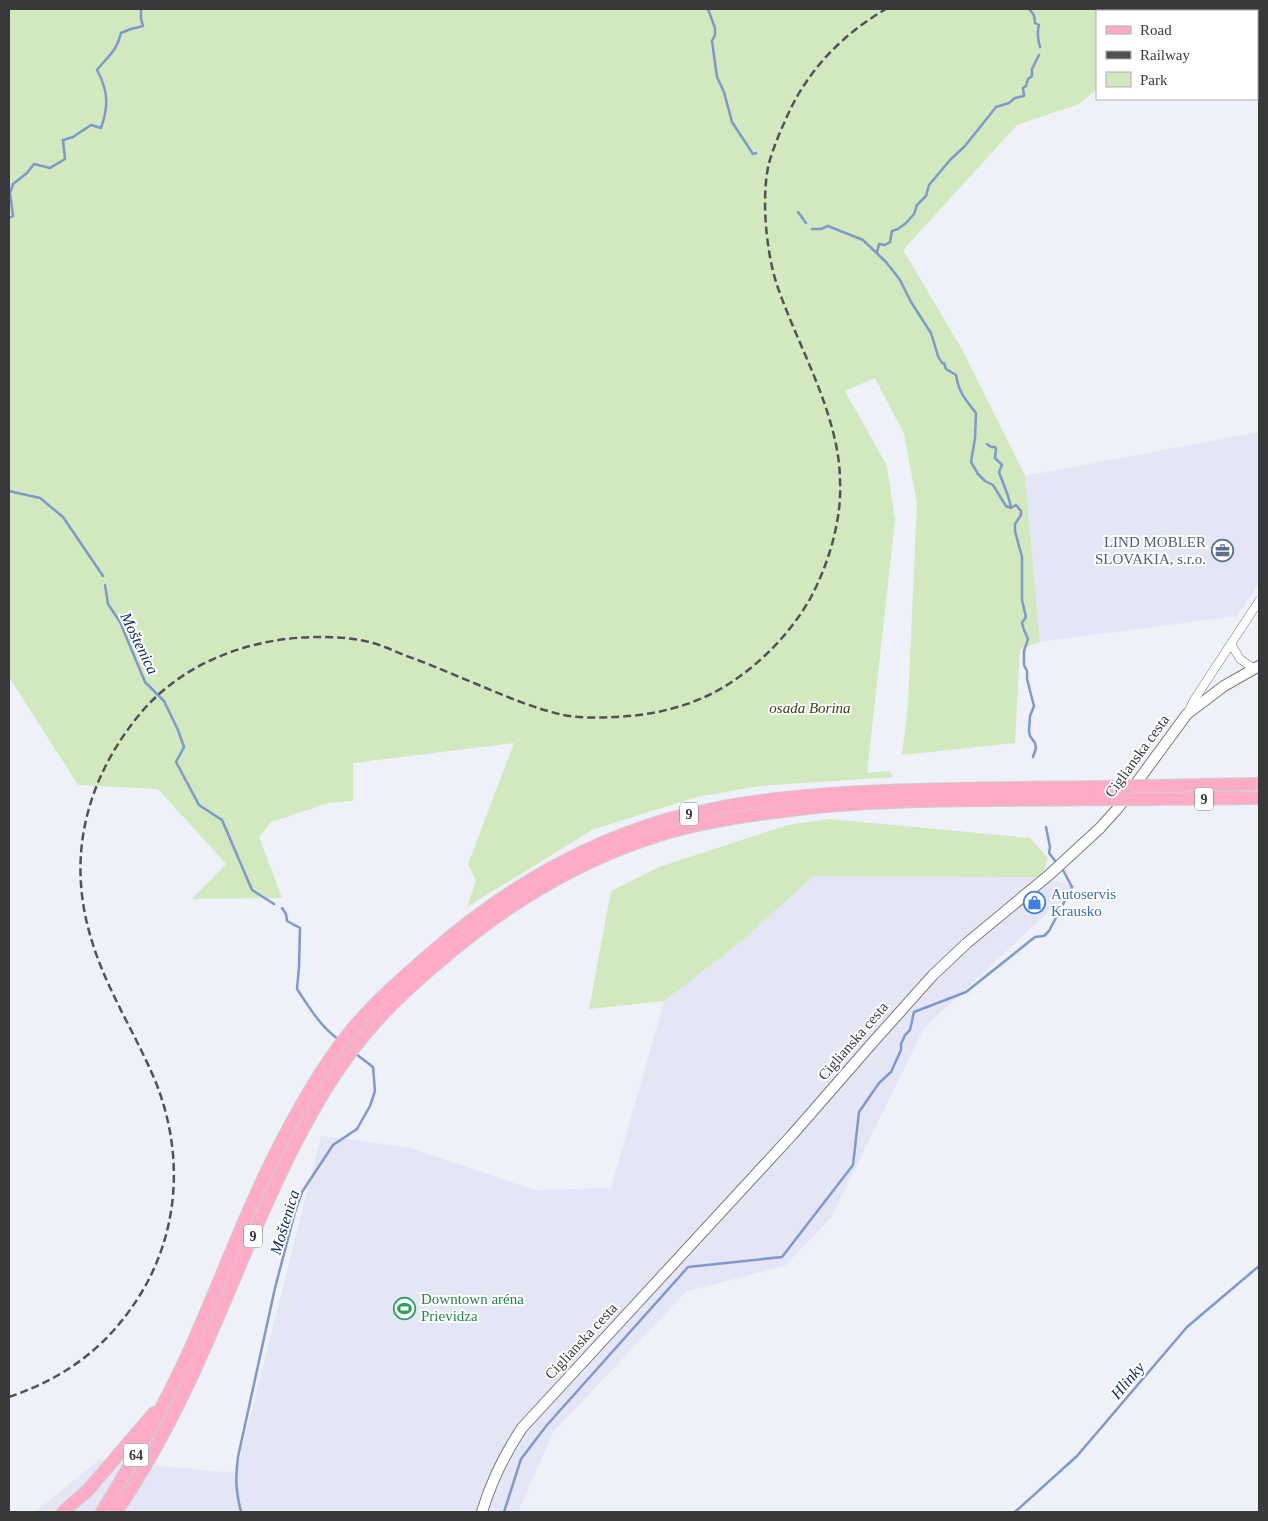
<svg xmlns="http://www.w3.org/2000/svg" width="1268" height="1521" font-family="Georgia,serif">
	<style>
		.built { fill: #e4e6f5 }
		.green { fill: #d2e8be }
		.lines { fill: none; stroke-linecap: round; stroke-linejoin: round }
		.stream { stroke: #7f99ca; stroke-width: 2.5 }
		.minor-casing { stroke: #797a81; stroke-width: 9 }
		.tertiary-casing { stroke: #797a81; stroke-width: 12 }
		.primary-casing { stroke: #cfcfd0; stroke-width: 14 }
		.minor { stroke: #fff; stroke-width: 8 }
		.tertiary { stroke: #fff; stroke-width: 10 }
		.primary { stroke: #fdabc7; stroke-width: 12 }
		.rail { stroke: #525256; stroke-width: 2.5; stroke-dasharray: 8 4; stroke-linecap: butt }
		.primary-bridge-casing { stroke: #cfcfd0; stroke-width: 14; stroke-linecap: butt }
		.primary-bridge { stroke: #fdabc7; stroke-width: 12 }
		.labels { text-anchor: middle; stroke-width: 4; stroke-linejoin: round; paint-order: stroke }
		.shield { fill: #fff; stroke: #747476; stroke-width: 1 }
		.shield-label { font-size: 14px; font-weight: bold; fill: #39393c }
		.service-label { font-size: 15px; fill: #4e5e75; stroke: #fff; text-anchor: end }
		.park-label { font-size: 15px; font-style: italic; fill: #2d460c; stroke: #fff }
		.street-label { font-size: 15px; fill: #39393c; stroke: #fff }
		.shop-label { font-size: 15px; fill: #366cbe; stroke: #fff; text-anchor: start }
		.leisure-label { font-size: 15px; fill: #27864d; stroke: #fff; text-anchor: start }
		.water-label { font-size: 16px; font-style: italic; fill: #102d67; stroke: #fff }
	</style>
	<rect width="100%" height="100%" fill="#eff1f9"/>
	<path class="built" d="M1259,432V583L1237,616L1040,642L1025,476Z
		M813,876L1041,877L1076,886L924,1028L831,1218L785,1266L687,1291L554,1431L518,1512H35L99,1460L236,1473L321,1136L407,1147L535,1190L611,1188L664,1001L742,941Z"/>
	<path class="green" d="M9,9H1246L1231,11H1097V89L1079,104L1017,125L903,250L962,349L1025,476L1040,642L1020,649L1015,743L902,755L908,704L917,503L904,434L875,378L845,391L887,466L895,520L867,773L889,771L893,777L759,786L697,797L594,829L467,907L476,881L468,864L514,743L353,763V801L328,803L271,822L259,837L282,898L192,899L226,864L158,789L78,785L9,677Z
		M830,819L1030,838L1048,858L1042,877L813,876L742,941L664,1001L589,1009L611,891L659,867L788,825Z"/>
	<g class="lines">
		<path class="stream" d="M708,9L715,28V35L712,41L717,77L724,92L732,122L753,154L756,153
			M1029,9L1034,15L1035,23L1039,25C1037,31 1038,41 1040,47
			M798,212L806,223
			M9,218L13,216L10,193L13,184L27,173L34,164L50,168L65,159L63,140L73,137L91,125L101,128C109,106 108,90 97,70C108,56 117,51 121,33L131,29L143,26L141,19V9
			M812,229H821L828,226L863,240L886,262L900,280L911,302L931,333L938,356L942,363H944L946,369L956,375C959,393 965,399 976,413L975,438L971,462L978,474L985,481L993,485L1006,506L1011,508L1016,505L1021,511V515L1015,524V531L1022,557V600L1026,617L1022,623L1024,630L1028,639L1024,651V665L1027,671V679L1034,706L1030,716L1029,731L1030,736L1035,743L1036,748L1033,757
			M877,253L879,244L885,245L890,242L892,231L898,229L906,223L914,214L917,205L926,196L929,185L950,160L965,146L996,107L1009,103L1015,98L1024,96L1023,88L1026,86L1028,79L1032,76V69L1039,55
			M987,444L991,447H995L996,449L995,458L1002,465L999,472C1003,484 1009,495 1011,508
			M9,491L40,498L63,517L103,576
			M105,585L108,604L120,622L145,682L164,701L178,730L184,747L176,762L199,805L222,820L252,890L274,904
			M1046,827L1050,847L1049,853L1056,862
			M282,908L286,914L287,921L300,928L299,967L297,989C309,1007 320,1026 338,1039
			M241,1512C236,1492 235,1478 238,1457L275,1288L295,1212L302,1192L333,1145L357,1129L370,1106L375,1091L373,1067L356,1054
			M504,1512L521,1459L547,1425L688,1267L782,1257L853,1165L859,1112L879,1083L891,1072L901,1050V1044L905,1035L910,1030L914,1012L966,992L1035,937L1044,936L1049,931L1072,887L1063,870
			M1015,1512L1077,1456L1187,1327L1259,1266"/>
		<defs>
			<path id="minor" d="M1231,644L1240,659L1253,668
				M1188,712L1194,700L1259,601"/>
			<path id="tertiary" d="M482,1512C491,1482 504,1455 522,1428L792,1135L874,1041L933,975L967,943L1049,875L1100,828L1118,808L1187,714L1224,686L1259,666"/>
			<path id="primary" d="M1150,786L1259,784
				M1149,799L1259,798
				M63,1512L88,1490L154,1413
				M102,1512C133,1461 162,1410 187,1356C221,1281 248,1204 287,1131C305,1097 325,1063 349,1033C375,1001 407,974 438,947C506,889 583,844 669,819C687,814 705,811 723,807C777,797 831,793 886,791C957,788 1027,788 1098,787
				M116,1512C171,1432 208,1342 245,1253C263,1212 280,1171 302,1131C322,1093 345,1056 373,1025C396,998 425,974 452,951C512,901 581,860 656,836C694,824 735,817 775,812C882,797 990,801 1098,799"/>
		</defs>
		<use href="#minor" class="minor-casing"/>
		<use href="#tertiary" class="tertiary-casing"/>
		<use href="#primary" class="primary-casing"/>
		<use href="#minor" class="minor"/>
		<use href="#tertiary" class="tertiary"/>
		<use href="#primary" class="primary"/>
		<path class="rail" d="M9,1397C68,1377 111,1344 143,1290C181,1225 183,1147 154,1078C134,1031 105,987 91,938C67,859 85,784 135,720C178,664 249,637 319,637C337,637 355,638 373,643C384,646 394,651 404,655C432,665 459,677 486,688C510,698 534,708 559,714C576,718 595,718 613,717C646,716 680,709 709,695C750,675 789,637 811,597C829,563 842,519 840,481C840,455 833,429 825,405C811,364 790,324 776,282C766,249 761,197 769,163C773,149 779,134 785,121C805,73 841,35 886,9"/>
		<defs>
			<path id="primary-bridge" d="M1098,787L1150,786
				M1098,799H1149"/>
		</defs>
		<use href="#primary-bridge" class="primary-bridge-casing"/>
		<use href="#primary-bridge" class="primary-bridge"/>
	</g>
	<defs>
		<symbol id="office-ring" viewBox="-11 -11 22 22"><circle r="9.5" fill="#fff" stroke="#5c6f8a" stroke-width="1.5"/><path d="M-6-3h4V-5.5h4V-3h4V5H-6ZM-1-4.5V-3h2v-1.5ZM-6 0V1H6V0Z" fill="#5c6f8a"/></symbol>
		<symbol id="shop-ring" viewBox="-11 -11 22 22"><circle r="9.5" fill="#fff" stroke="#3f7fe0" stroke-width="1.5"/><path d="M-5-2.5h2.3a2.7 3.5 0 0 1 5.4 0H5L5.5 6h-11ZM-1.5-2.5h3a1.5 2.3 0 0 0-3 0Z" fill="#3f7fe0"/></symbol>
		<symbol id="stadium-ring" viewBox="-11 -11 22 22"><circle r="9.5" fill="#fff" stroke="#2e9e5b" stroke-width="1.5"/><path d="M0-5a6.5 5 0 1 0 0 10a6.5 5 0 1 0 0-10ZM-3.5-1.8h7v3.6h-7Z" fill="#2e9e5b"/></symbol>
	</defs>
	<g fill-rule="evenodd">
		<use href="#office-ring" x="1210" y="538" width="25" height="25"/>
		<use href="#shop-ring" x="1022" y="890" width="25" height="25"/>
		<use href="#stadium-ring" x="392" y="1296" width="25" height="25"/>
	</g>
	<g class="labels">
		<g class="shield">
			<rect x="1195" y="787.5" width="18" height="23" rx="4"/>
			<rect x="680" y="802.5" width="18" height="23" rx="4"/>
			<rect x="244" y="1224.5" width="18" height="23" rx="4"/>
			<rect x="123.5" y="1443.5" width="25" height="23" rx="4"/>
		</g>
		<g class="shield-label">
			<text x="1204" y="804">9</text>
			<text x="689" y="819">9</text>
			<text x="253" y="1241">9</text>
			<text x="136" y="1460">64</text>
		</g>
		<g class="service-label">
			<text x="1206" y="547">LIND MOBLER<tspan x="1206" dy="17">SLOVAKIA, s.r.o.</tspan></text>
		</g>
		<g class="park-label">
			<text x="810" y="713">osada Borina</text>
		</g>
		<g class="street-label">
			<text transform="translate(1137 756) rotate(-54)" y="5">Ciglianska cesta</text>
			<text transform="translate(853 1041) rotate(-49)" y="5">Ciglianska cesta</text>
			<text transform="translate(581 1341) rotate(-47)" y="5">Ciglianska cesta</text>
		</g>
		<g class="shop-label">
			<text x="1051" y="899">Autoservis<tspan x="1051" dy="17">Krausko</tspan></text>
		</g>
		<g class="leisure-label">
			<text x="421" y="1304">Downtown aréna<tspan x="421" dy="17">Prievidza</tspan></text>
		</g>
		<g class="water-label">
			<text transform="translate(140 643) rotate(64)" y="6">Moštenica</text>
			<text transform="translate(284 1222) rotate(-73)" y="6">Moštenica</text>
			<text transform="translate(1127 1380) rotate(-50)" y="6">Hlinky</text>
		</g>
	</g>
	<rect width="1268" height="1521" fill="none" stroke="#39393c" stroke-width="20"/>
	<rect x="1096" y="10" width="162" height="90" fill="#ffffff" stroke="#b0b0b1"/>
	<rect x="1106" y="26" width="25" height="8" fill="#fdabc7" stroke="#b0b0b1"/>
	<text x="1140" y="35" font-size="15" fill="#39393c">Road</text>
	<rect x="1106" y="51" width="25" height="8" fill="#525256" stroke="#b0b0b1"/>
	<text x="1140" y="60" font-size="15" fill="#39393c">Railway</text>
	<rect x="1106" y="72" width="25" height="15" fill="#d2e8be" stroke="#b0b0b1"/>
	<text x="1140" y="85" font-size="15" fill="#39393c">Park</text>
</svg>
